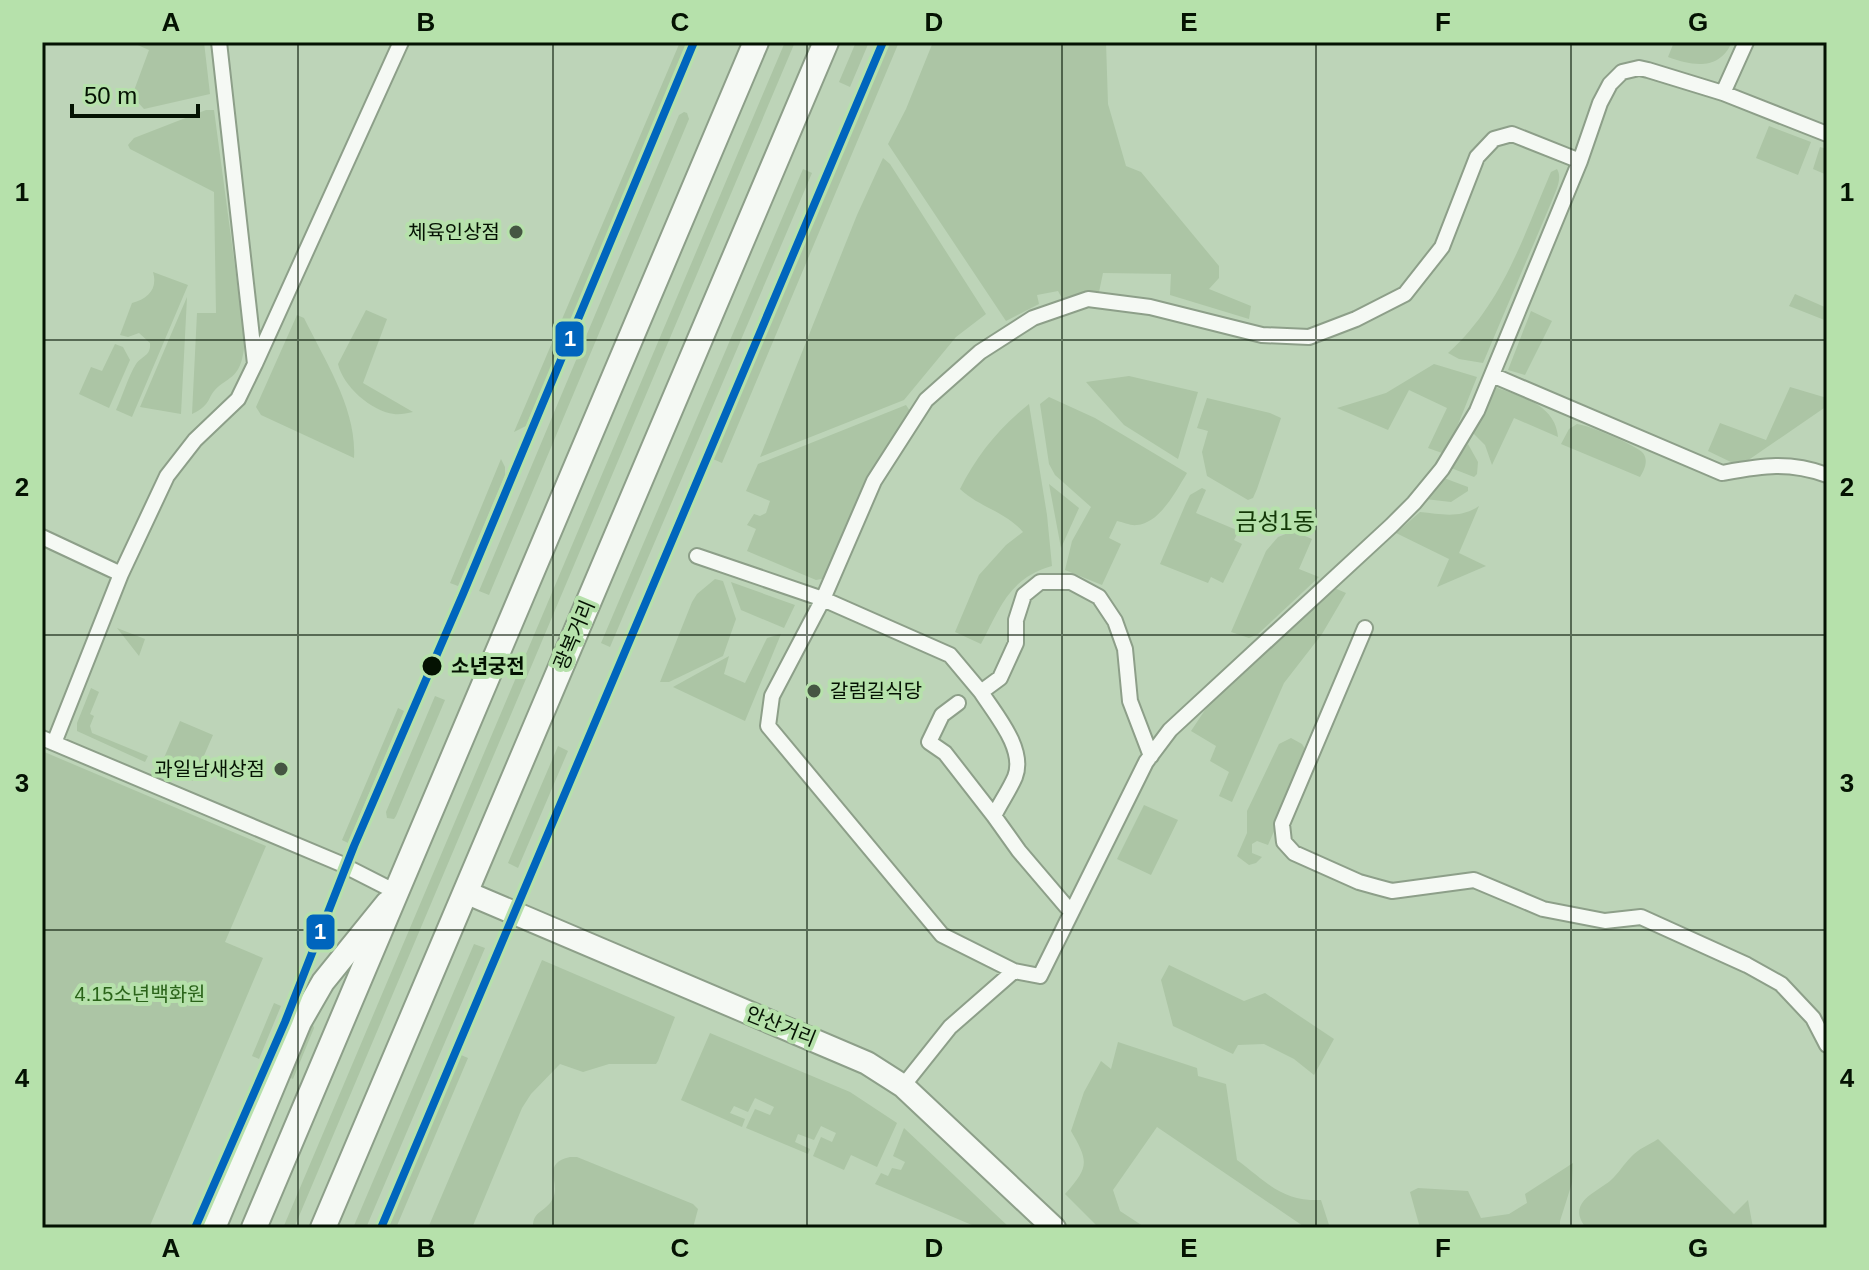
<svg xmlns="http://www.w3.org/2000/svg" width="1869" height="1270" font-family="Helvetica,'Noto Sans KR',sans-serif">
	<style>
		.green { fill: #acc5a5 }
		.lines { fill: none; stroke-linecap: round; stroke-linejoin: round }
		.minor-casing { stroke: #8d9f89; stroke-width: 18 }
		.primary-casing { stroke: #8d9f89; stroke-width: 26 }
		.trunk-casing { stroke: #8d9f89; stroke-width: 28 }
		.minor { stroke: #f5f9f4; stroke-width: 14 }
		.primary { stroke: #f5f9f4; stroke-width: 22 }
		.trunk { stroke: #f5f9f4; stroke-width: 24 }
		.tram-1-casing { stroke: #b6e1ab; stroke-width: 14 }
		.tram-1 { stroke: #0065bd; stroke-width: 8 }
		.grid { fill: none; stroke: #041202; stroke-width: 2; stroke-opacity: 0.55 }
		.poi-dot { fill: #455642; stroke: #b6e1ab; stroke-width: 3 }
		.stop-dot { fill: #041202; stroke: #b6e1ab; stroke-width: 3 }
		.labels { text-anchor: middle; stroke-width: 8; stroke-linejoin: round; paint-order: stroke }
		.poi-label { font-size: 20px; fill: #041202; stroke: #b6e1ab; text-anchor: end }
		.street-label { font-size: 20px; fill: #041202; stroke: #b6e1ab }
		.stop-label { font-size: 20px; font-weight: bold; fill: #041202; stroke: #b6e1ab; text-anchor: start }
		.park-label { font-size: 20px; fill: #2a6319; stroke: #b6e1ab }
		.quarter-label { font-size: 24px; fill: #133807; stroke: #b6e1ab }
		.line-badge { stroke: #b6e1ab; stroke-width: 3 }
		.badge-label { font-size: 22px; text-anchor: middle; font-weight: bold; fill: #fff }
		.neatline { fill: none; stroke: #041202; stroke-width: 3 }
		.grid-label { font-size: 26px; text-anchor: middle; font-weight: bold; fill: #041202 }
	</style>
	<rect width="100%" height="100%" fill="#bdd4b8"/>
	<path class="green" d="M131,42H204L210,94L144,109L132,96L149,50Z
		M680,42H689L526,426L514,432Z
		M785,42H795L294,1228H283Z
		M856,42H869L850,87L839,82Z
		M888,42H899L722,463L713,459Z
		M933,42H1106L1108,104L1126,166L1141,172L1219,266V278L1209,289L1251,306L1249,319L1170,295L1171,274L1103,273L1099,292L1063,300L1058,291L1037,295L1039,304L1006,321L888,144L906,109Z
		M1674,42H1732C1719,71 1693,66 1668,57Z
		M206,110H214L245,342C243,355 242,370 230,378C227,381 222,383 219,386C206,397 213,404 192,414L197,313H216L214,192L130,149L128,145L134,138Z
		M684,112L687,113L689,119L489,595L479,591L679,115Z
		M1769,126L1811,142L1798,175L1756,158Z
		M1820,147L1827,149V175L1813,169Z
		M883,158L890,164L986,314L956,337L904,400L760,457L857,215Z
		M803,169L812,173L610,647L601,643Z
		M1557,169C1563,179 1555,192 1551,203L1483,363L1459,359L1448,353C1502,305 1523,237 1551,172Z
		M153,272L188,285L132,417L116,410C123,395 128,377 136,364C143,355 151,356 150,343L139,333L128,337L120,335L132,303C148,299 158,289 153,272Z
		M1795,294L1827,308V321L1789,306Z
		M187,297L181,414L140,407Z
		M366,310L387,319L363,383L413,412C407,413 400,415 394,414C371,411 343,386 338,364Z
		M1531,311L1552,321L1525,375L1508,370Z
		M297,315L304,318C325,361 357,409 354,458L261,415L256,407Z
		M115,344L123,347L130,360L109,408L79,394L91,367L102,371Z
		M1434,364L1477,377L1455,432L1442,453L1428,448L1447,408L1409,390L1388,430L1337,408L1386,393Z
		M1129,376L1198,392L1178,459L1124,425L1086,382Z
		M1495,387C1521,397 1555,404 1558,437L1514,418L1492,465L1485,445L1473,433L1484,415Z
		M1790,387L1827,398V406L1747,461L1735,464L1708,451L1720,423L1766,440Z
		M1049,397L1095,418L1187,473C1176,491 1160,523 1137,525C1131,526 1123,522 1117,521L1109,538L1121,544L1102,585L1065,570L1072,541L1091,507L1055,475L1049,464L1040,404Z
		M1207,398L1270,413L1281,418L1257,489L1253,498L1248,500L1207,476L1202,452L1208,431L1197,428Z
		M1029,404L1047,515L1052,566C1009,578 1000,608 981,644L955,632L979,575L1006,545L1023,532C1006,512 979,507 960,489C977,455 999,428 1029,404Z
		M906,405L910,411L868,476L827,578L816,580L747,551L756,529L747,525L754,514L760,516L766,513L770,501L746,491L758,464Z
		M1577,424C1588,425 1636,445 1643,453C1649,461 1644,470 1640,477L1561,444L1569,429Z
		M1468,444L1478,462L1477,474L1474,477L1451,468Z
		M501,459L505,467V475L458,586L450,583Z
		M1444,478L1468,487V491L1451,502L1425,499Z
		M1049,484L1079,508L1061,548Z
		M1202,488L1206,490L1196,513L1239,531L1234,540L1242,544L1223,583L1211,577L1208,583L1160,564L1186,503L1190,495Z
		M1479,506L1459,553L1486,566L1437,587L1449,559L1396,533L1420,512C1441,514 1460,519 1479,506Z
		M1293,531L1312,539L1299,569L1319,577L1258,634L1249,638L1231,632L1266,551L1278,537Z
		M715,579L723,581L736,619L723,656L669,682H660L692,602L697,594Z
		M731,582L795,605L784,628L741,610Z
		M1332,587L1346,593L1322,634L1284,683L1232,802L1219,796L1229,772L1210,761L1216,746L1191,731L1211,701L1299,622Z
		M117,628L145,639L139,656Z
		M781,634L745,721L673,687L729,656L724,674L745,683L767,638Z
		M91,688L99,692L90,714L94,716L90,726L92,733L148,756L145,762L77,731V723Z
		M435,696L445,700L396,816L394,819L387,818L386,812Z
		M398,708L404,711L348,843L342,840Z
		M180,721L213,735L193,781L160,767Z
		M1291,738L1302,744L1307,752L1305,761L1268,845L1257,841L1252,844V853L1262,857L1256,863L1249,865L1237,856L1247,833V811L1279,744Z
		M558,746L568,751L518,868L508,863Z
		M42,751L266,846L225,942L263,958L149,1228H42Z
		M1144,805L1178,820L1151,875L1117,859Z
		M474,944L485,948L366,1228H353Z
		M542,960L675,1017L658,1061L656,1064H609L583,1072L560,1064L531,1094L522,1108L472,1228H428Z
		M1169,965L1244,1001L1265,993L1334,1039L1314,1075L1294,1059L1264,1044L1238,1045L1233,1054L1173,1026L1161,980Z
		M274,1003L281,1006L259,1059L252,1056Z
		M312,1022L314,1028L293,1079L286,1076Z
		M710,1033L850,1092L897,1123L877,1167L851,1155L844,1170L813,1156L821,1137L832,1142L836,1133L821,1126L814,1140L798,1134L795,1142L810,1149L808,1154L746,1128L755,1109L770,1115L774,1107L755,1098L748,1112L734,1106L730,1113L745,1119L742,1127L681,1100Z
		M1118,1042L1197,1068L1198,1076L1226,1084L1237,1160C1268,1183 1281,1201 1321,1200L1330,1228H1306L1157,1127L1113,1190L1120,1211L1146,1228H1099L1065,1194C1089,1167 1089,1162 1071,1131L1084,1092L1101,1061L1111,1069Z
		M461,1055L468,1058L396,1228H388Z
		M904,1128L1010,1228H979L875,1184L881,1173L888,1176L892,1168L901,1170L905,1162L893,1156Z
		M1658,1139L1734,1214L1748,1200L1753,1228H1586C1566,1203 1595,1193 1610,1181C1618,1174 1624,1164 1631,1157C1638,1149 1649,1145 1658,1139Z
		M570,1157H577L693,1204L698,1209L693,1228H533C532,1210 547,1212 553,1198C561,1182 540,1164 570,1157Z
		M1573,1163L1572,1183L1560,1221V1228H1420L1410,1192L1418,1188L1468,1191L1481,1218L1509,1214L1527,1203L1525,1194Z"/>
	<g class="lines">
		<defs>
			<path id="minor" d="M1723,93L1746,42
				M255,364L401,42
				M1492,375L1722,473C1762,466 1788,461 1827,475
				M42,537L121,574L54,743
				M697,556L823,599L874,481L926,400L980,352L1033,318L1088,299L1150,307L1262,335L1309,337L1356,319L1405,294L1442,247L1477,157L1494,139L1512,134L1580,161
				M121,574L167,476L195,440L238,399L255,364L219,42
				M1365,628L1282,824L1284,842L1294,853L1359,882L1377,887L1392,891L1474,880L1543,909L1605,921L1641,917L1747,965L1781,984L1813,1018L1827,1045
				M981,692L950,655L823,599L772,696L768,726L942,935L1014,971
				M958,703L942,715L929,742L945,753L994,816
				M42,738L339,863L396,892
				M1071,912L1019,851L994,816C1000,803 1009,791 1015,777C1026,749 995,714 981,692L1000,678L1016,643V620L1024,595L1040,582H1071L1099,597L1115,621L1125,649L1130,701L1151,756
				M903,1086L950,1027L1014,971L1040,976L1146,762L1170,730L1391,526L1414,503L1442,469L1477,411L1580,161L1600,103L1610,84L1622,72L1639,68L1648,70L1723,93L1827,134"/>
			<path id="primary" d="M465,892L867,1063L903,1086L1054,1228
				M214,1228L300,1022L323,982L387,903"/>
			<path id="trunk" d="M254,1228L756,42
				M323,1228L826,42"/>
		</defs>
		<use href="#minor" class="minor-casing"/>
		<use href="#primary" class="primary-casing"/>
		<use href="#trunk" class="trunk-casing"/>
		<use href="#minor" class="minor"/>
		<use href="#primary" class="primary"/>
		<use href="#trunk" class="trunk"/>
		<defs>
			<path id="tram-1" d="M195,1228L285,1022L354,846L463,594L694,42
				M381,1228L883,42"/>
		</defs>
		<use href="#tram-1" class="tram-1-casing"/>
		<use href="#tram-1" class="tram-1"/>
	</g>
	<path class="grid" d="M298,42V1228M553,42V1228M807,42V1228M1062,42V1228M1316,42V1228M1571,42V1228M42,340H1827M42,635H1827M42,930H1827"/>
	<g class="poi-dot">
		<circle cx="516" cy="232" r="8"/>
		<circle cx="814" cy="691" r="8"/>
		<circle cx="281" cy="769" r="8"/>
	</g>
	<circle class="stop-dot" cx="432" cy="666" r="11"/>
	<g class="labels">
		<g class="poi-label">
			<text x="500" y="239">체육인상점</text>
			<text x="830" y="698" text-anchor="start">갈럼길식당</text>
			<text x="265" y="776">과일남새상점</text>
		</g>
		<g class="street-label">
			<text transform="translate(574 635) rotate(-67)" y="7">광복거리</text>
			<text transform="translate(781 1026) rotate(22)" y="7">안산거리</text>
		</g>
		<g class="stop-label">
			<text x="451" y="673">소년궁전</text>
		</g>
		<g class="park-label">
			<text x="140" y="1001">4.15소년백화원</text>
		</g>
		<g class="quarter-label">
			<text x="1275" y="530">금성1동</text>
		</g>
	</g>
	<g class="line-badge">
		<rect x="554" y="320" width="31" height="38" rx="8" fill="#0065bd"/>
		<rect x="305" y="913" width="31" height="38" rx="8" fill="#0065bd"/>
	</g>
	<g class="badge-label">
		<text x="570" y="346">1</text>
		<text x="320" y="939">1</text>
	</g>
	<rect width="1869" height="1270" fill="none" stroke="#b6e1ab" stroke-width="88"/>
	<path d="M72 104v12h126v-12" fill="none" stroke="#041202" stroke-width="4"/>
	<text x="84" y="104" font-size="24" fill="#041202" stroke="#b6e1ab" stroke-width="6" paint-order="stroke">50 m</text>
	<rect x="44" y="44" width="1781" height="1182" class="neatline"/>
	<g class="grid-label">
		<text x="171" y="31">A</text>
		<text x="426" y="31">B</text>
		<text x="680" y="31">C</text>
		<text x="934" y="31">D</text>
		<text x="1189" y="31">E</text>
		<text x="1443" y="31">F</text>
		<text x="1698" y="31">G</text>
		<text x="22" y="201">1</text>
		<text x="1847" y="201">1</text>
		<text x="22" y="496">2</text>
		<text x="1847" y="496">2</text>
		<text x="22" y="792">3</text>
		<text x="1847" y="792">3</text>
		<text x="22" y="1087">4</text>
		<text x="1847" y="1087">4</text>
		<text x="171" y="1257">A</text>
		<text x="426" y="1257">B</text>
		<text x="680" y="1257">C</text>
		<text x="934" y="1257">D</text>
		<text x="1189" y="1257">E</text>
		<text x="1443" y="1257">F</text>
		<text x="1698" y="1257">G</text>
	</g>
</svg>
